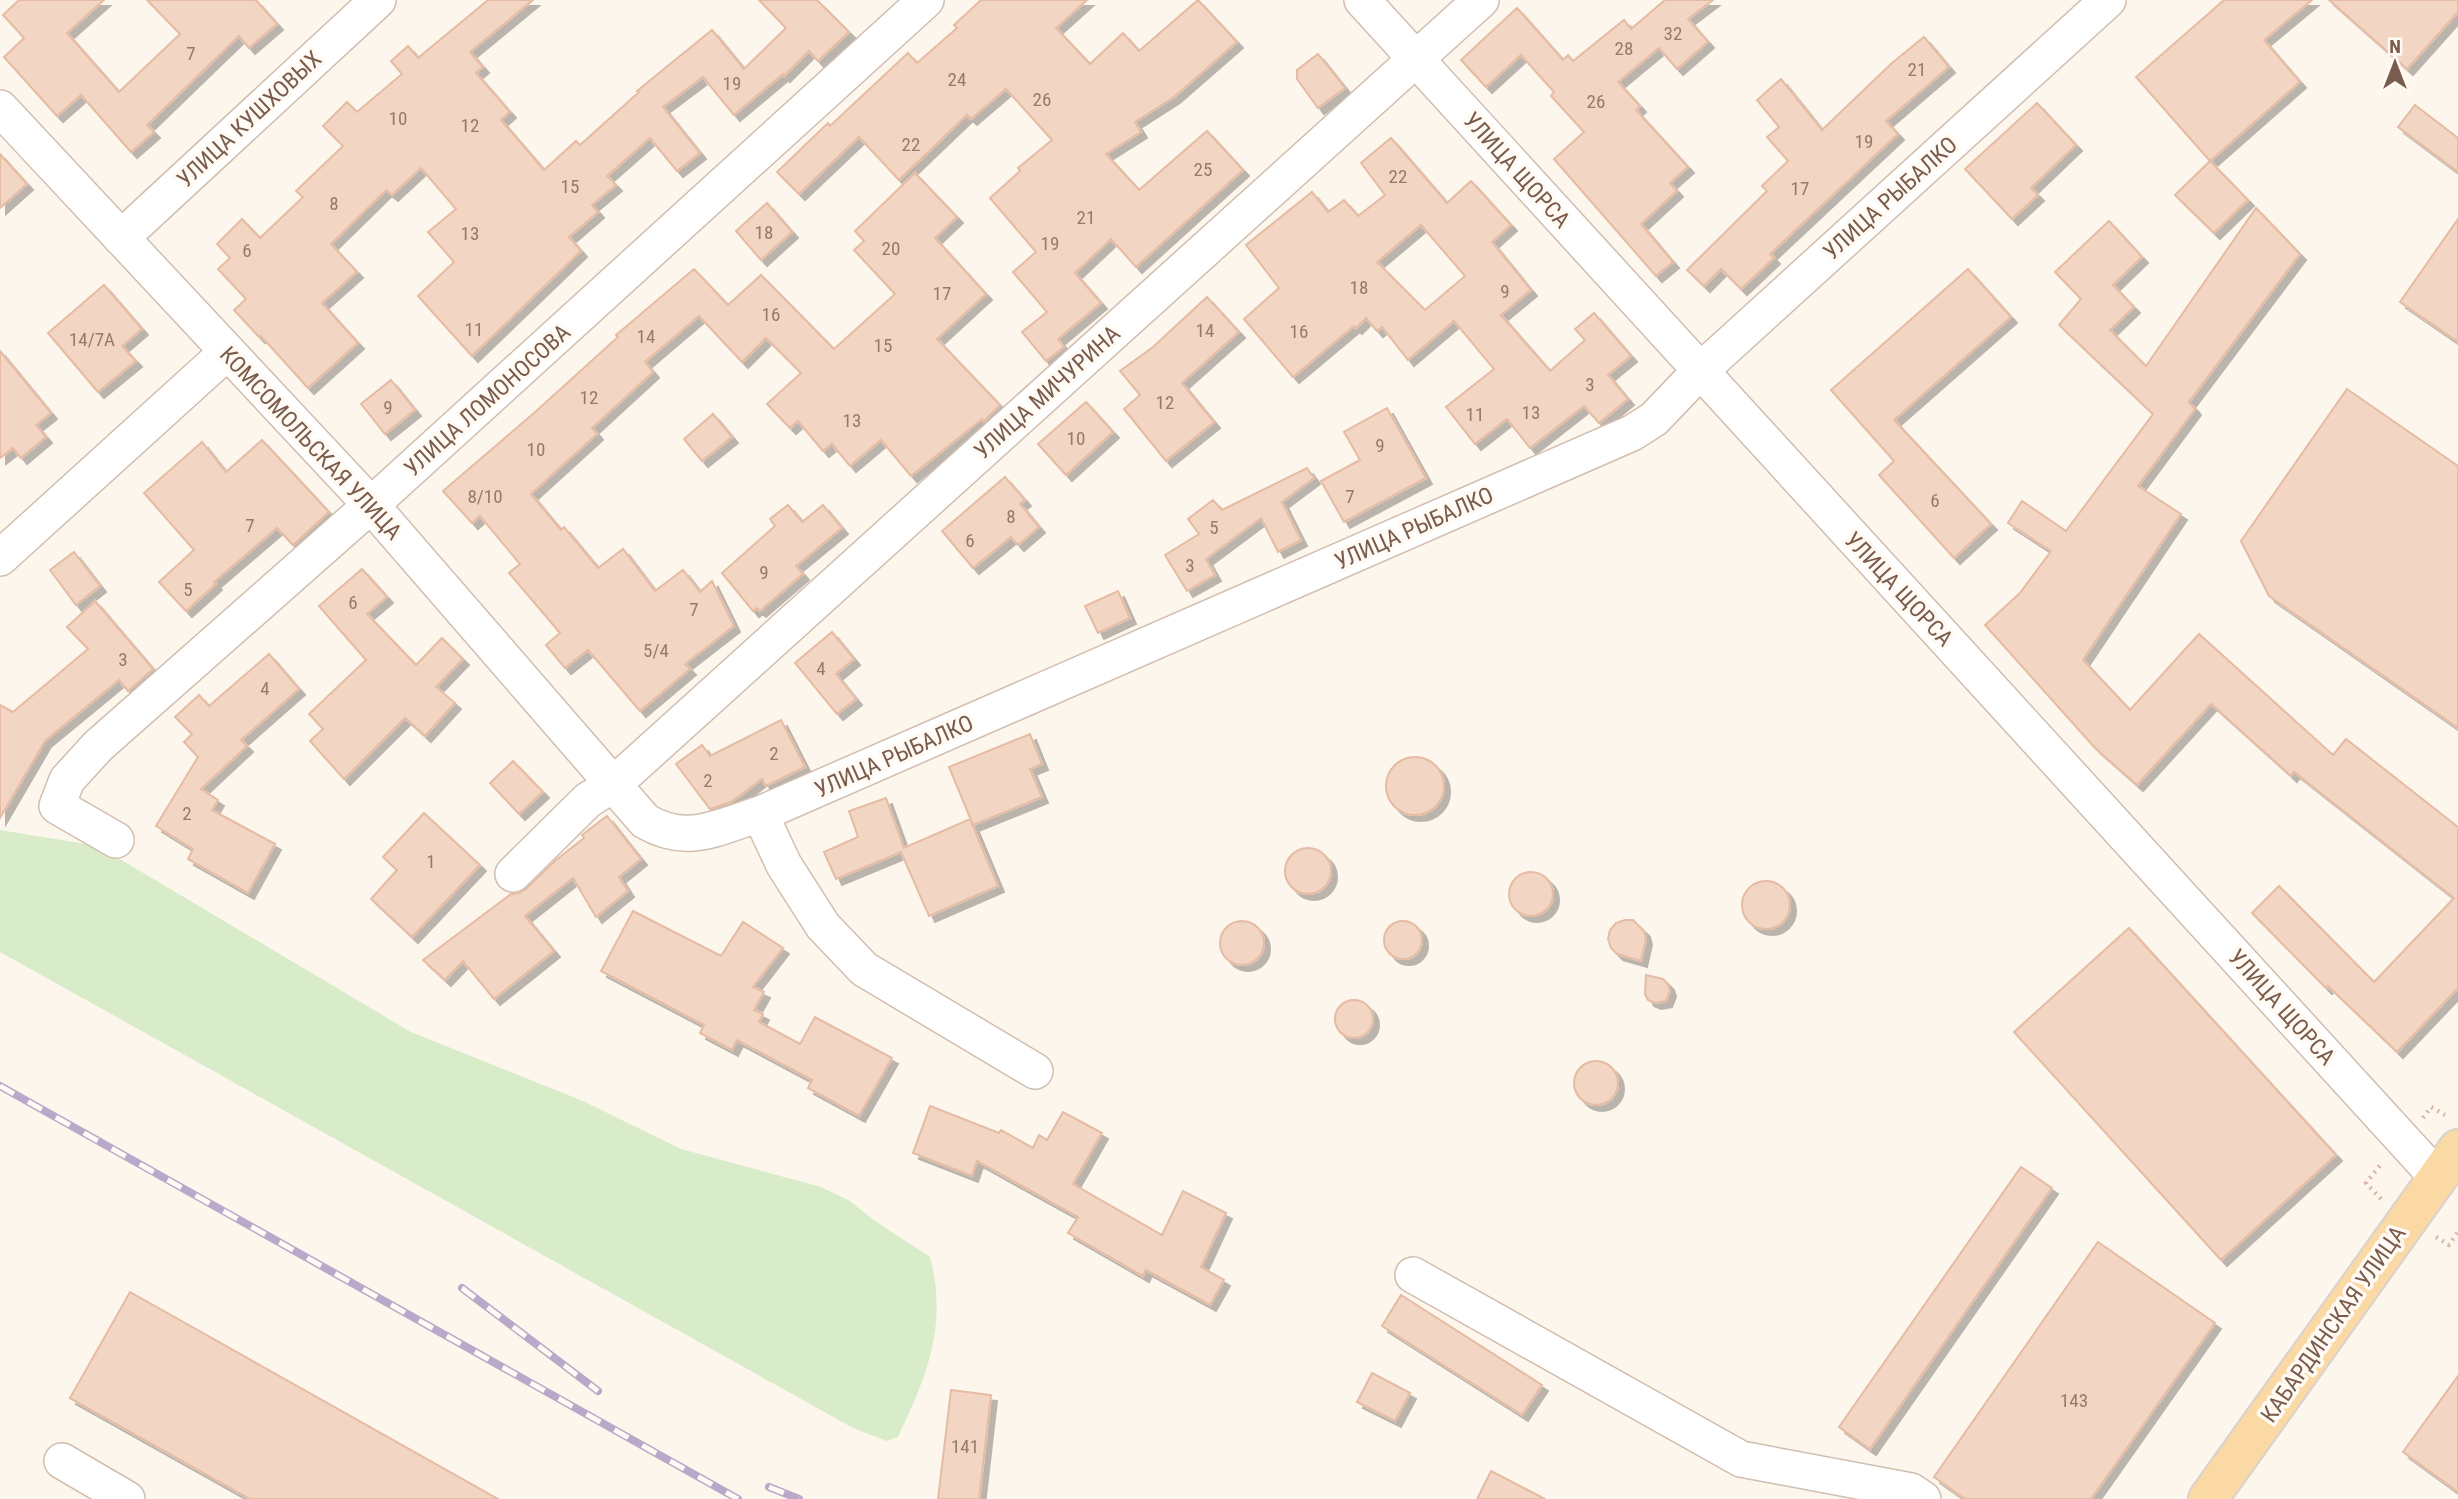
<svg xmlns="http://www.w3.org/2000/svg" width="2458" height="1499" font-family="'Roboto Condensed',sans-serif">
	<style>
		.green { fill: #d8ecc9 }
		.building { fill: #f3d5c3; stroke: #e6bba3; stroke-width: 2; fill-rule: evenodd; filter: url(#shadow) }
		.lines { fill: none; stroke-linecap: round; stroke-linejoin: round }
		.minor-casing { stroke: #d1beb0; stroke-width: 38 }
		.major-casing { stroke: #dad1cd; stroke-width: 42 }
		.path { stroke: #d9b8a5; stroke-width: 4.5; stroke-dasharray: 2 5; stroke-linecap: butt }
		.minor { stroke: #fff; stroke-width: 35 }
		.major { stroke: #fbd9a5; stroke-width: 38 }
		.rail-casing { stroke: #b9a8c9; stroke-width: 8 }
		.rail { stroke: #fffaf3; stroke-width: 5; stroke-dasharray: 16; stroke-linecap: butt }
		.labels { text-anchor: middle; stroke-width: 7; stroke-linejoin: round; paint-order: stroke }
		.number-label { font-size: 19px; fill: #987a6a }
		.street-label { font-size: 23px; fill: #7a5c4d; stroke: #fffaf3 }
	</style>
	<defs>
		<filter id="shadow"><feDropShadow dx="6" dy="6" stdDeviation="0" flood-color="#0004"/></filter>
	</defs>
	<rect width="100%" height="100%" fill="#fdf6ec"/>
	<path class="green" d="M0,830L98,846L411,1032L583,1101L681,1149L821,1187L850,1201L875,1221L930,1257C948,1325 927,1376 898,1437L887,1441L853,1428L0,952Z"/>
	<path class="building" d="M19,0H104L67,33L119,92L180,34L147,0H256L277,24L249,48L239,36L147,125L154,132L131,152L81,95L57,116L4,57L24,38L3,15Z
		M488,0H533L470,52L483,67L476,73L510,112L501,120L544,170L576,141L580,145L639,92L637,91L712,30L744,69L786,28L759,0H817L849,32L818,61L809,51L784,76L783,74L734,115L703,77L663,107L700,153L677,171L650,138L607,176L616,185L592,205L598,212L569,237L581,251L472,356L418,296L454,262L428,232L456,209L421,168L392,195L386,190L331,244L357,272L322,303L358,343L308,388L261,336L259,337L234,310L246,299L218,269L230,258L217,244L242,219L260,238L303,197L296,191L343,146L323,126L347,102L357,112L402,74L391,61L408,46L418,58Z
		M981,0H1087L1056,28L1090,64L1123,33L1139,51L1198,0L1237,42L1174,97L1135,122L1141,132L1106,154L1139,190L1207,131L1243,170L1136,267L1111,239L1075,273L1101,303L1058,339L1064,347L1046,361L1022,332L1047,312L1013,272L1036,252L990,198L1020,171L1018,168L1052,140L1006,89L971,119L967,115L899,180L859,137L799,194L777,172L828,123L830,126L908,53L917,63L957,28L954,25Z
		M1665,0H1713L1688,19L1708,42L1677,69L1659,48L1618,82L1640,106L1636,110L1688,167L1670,183L1677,191L1641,224L1673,262L1656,276L1554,159L1584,132L1551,96L1554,92L1521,55L1486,87L1461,60L1517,8L1563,60L1568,55L1573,61L1624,20L1631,29Z
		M2224,0H2312L2264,40L2300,82L2210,161L2136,77Z
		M2329,0H2458V12L2407,69Z
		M1924,37L1949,67L1886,121L1898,134L1770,254L1774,258L1741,289L1721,269L1704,286L1687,270L1767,191L1762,186L1788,161L1767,137L1779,127L1757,100L1781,79L1822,130L1892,63Z
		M1318,54L1345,88L1318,108L1297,79V70Z
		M2037,103L2076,145L2031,188L2038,195L2012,219L1965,169Z
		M2415,105L2458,138V172L2398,127Z
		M1391,138L1447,203L1471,181L1511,225L1492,242L1531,290L1501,315L1550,371L1585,340L1575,329L1594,313L1631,356L1608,375L1628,399L1599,423L1584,406L1530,448L1507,419L1475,444L1446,407L1494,369L1454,321L1408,360L1382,327L1377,331L1366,318L1356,328L1354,326L1293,377L1244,319L1279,288L1246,245L1312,192L1328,212L1344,200L1358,216L1385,195L1361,163ZM1421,225L1465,276L1425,310L1377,262Z
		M0,154L27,184L0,208Z
		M2210,161L2248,200L2214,233L2175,195Z
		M915,173L957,217L935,238L986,294L937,339L1000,405L984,421L982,419L911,476L881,440L850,466L832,444L823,451L798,421L790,428L767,404L801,373L766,338L742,362L699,316L645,362L653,372L592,428L597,434L531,494L561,530L564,527L598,568L623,549L655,591L683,570L700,592L712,581L734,626L685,664L690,669L640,711L588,650L565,668L546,645L560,633L509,573L520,564L480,516L472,523L443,491L534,413L618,337L616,335L694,269L728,305L761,275L834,349L895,294L854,250L864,241L855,231Z
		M767,203L792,232L761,260L736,231Z
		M2256,208L2300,254L2189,402L2195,409L2138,486L2181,514L2083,660L2130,710L2199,634L2333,755L2346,739L2458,827V988L2397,1052L2328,986L2326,988L2252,913L2279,886L2374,982L2454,898L2294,772L2291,776L2211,704L2137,785L2095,748L1985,625L2020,593L2051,551L2008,523L2022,501L2066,531L2153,414L2059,325L2081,299L2055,272L2109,221L2142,257L2113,285L2134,307L2110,330L2146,366Z
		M2458,219V342L2400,302Z
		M1968,269L2011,317L1894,420L1991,524L1954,558L1879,475L1894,461L1831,390Z
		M104,285L142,329L122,346L136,361L98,392L48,333Z
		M1207,297L1239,332L1182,383L1214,422L1166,461L1124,409L1140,395L1120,371L1153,347Z
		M0,351L51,413L36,425L46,437L21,458L13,448L0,458Z
		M391,380L415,410L385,434L361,404Z
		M2347,389L2458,466V728L2269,596L2241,541Z
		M1086,402L1113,432L1066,475L1038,444Z
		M1387,408L1426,478L1344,522L1321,481L1360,460L1344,432Z
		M713,414L732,437L702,461L684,439Z
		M262,440L329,512L293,545L277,528L214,582L216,584L186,611L159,582L194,550L144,493L202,442L226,472Z
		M1307,468L1314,478L1282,502L1301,540L1278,552L1261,518L1206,559L1215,575L1187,591L1165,555L1199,534L1188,519L1213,500L1222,510Z
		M1005,477L1025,500L1020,504L1039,527L1018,545L1011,537L973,568L942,531Z
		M788,505L802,522L823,505L842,528L796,566L803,574L760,611L757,608L753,611L722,573L775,526L770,519Z
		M74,552L100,586L76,605L50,570Z
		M362,569L387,597L367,614L416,665L442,638L463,659L436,687L455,703L425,736L405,718L344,779L310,741L323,729L309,714L366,660L319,606Z
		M1118,591L1130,618L1098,633L1085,606Z
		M95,601L153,669L128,691L119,680L45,741L0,818V705L13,712L88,649L67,627Z
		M832,632L854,659L836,674L856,699L837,714L795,663Z
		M269,654L299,689L241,740L247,746L201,789L218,800L212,810L275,844L248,893L188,859L193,849L156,826L198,757L184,742L192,734L175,717L199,695L209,706Z
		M781,720L805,767L766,786L762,779L731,802L710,809L676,764L702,745L710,756Z
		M1030,734L1042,764L1030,769L1042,797L973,825L949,767Z
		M1386 786a29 29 0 1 1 58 0a29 29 0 1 1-58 0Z
		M513,761L543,792L519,814L490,783Z
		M886,798L904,848L970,819L998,886L929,916L901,852L836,879L824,852L858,837L849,811Z
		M424,813L480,865L412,937L371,899L397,870L383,857Z
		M607,816L641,859L619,877L628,891L596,917L573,878L525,916L554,951L494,999L463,961L445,980L423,960L511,894L519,893L527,888L556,860L584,838L582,835Z
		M1285 871a23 23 0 1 1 46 0a23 23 0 1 1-46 0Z
		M1509 894a22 22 0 1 1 44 0a22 22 0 1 1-44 0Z
		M1742 905a24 24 0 1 1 48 0a24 24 0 1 1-48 0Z
		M633,911L721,956L743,922L783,948L753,987L764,992L754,1010L763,1014L759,1022L800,1044L815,1017L892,1058L859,1116L808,1088L812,1080L737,1040L732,1050L700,1033L704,1025L601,971Z
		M1625,920H1633L1644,931L1646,939L1641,961L1617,954L1611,948L1608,939L1610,930L1616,923Z
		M1384 940a19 19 0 1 1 38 0a19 19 0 1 1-38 0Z
		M1220 943a22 22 0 1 1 44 0a22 22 0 1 1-44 0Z
		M2129,928L2336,1155L2221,1260L2014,1032Z
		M1646,975L1663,979L1668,984L1670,991L1666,1001L1655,1003L1648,1000L1645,994Z
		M1335 1019a19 19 0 1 1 38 0a19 19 0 1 1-38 0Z
		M1574 1083a22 22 0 1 1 44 0a22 22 0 1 1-44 0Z
		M930,1106L999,1133L1001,1130L1033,1148L1039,1135L1047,1140L1063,1112L1102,1133L1073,1184L1162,1235L1183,1191L1226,1213L1201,1267L1224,1280L1210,1305L1146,1270L1143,1276L1068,1233L1078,1217L977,1161L972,1176L913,1153Z
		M2021,1167L2052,1188L1870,1449L1839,1427Z
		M2098,1242L2215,1323L2091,1499H1965L1934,1477Z
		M130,1292L498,1499H250L70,1398Z
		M1401,1295L1542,1385L1522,1415L1382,1326Z
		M1372,1373L1410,1393L1395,1421L1357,1402Z
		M2458,1376V1492L2403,1452Z
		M951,1390L991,1395L979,1499H938Z
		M1491,1471L1545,1499H1477Z"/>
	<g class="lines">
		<defs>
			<path id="minor" d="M1362,0L2437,1177
				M0,108L371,505L645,821C687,846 718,827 760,814L1632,433L1654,419L1699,372L2108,0
				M121,238L378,0
				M0,558L226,353
				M760,814L784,865L823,926L864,969L1035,1071
				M116,840L57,806L67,780L98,746L371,505L926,0
				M513,874L588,800L614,784L1481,0
				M1413,1275L1741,1459L1911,1491L1923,1499
				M62,1461L127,1499"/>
			<path id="major" d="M2208,1499L2458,1149"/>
		</defs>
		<use href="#minor" class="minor-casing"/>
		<use href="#major" class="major-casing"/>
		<path class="path" d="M2423,1118L2431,1107L2445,1115
			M2381,1199L2366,1183L2382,1163
			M2436,1237L2449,1245L2458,1232"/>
		<use href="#minor" class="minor"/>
		<use href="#major" class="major"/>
		<defs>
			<path id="rail" d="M0,1086L738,1499
				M462,1288L598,1391
				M769,1487L799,1499"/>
		</defs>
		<use href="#rail" class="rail-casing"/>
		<use href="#rail" class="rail"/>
	</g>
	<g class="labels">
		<g class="number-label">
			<text x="1673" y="40">32</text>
			<text x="1624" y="55">28</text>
			<text x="191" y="60">7</text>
			<text x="1917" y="76">21</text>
			<text x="957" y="86">24</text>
			<text x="732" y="90">19</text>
			<text x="1042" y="106">26</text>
			<text x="1596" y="108">26</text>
			<text x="398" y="125">10</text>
			<text x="470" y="132">12</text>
			<text x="1864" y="148">19</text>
			<text x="911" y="151">22</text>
			<text x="1203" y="176">25</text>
			<text x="1398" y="183">22</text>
			<text x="570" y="193">15</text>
			<text x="1800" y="195">17</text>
			<text x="334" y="210">8</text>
			<text x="1086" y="224">21</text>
			<text x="764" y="239">18</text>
			<text x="470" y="240">13</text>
			<text x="1050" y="250">19</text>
			<text x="891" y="255">20</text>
			<text x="247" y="257">6</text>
			<text x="1359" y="294">18</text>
			<text x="1505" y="298">9</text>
			<text x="942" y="300">17</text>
			<text x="771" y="321">16</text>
			<text x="474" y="336">11</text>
			<text x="1205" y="337">14</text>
			<text x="1299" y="338">16</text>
			<text x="646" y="343">14</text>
			<text x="92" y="346">14/7А</text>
			<text x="883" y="352">15</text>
			<text x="1590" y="391">3</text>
			<text x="589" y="404">12</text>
			<text x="1165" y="409">12</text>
			<text x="388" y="414">9</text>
			<text x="1531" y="419">13</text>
			<text x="1475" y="421">11</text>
			<text x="852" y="427">13</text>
			<text x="1076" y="445">10</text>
			<text x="1380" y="452">9</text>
			<text x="536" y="456">10</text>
			<text x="485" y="503">8/10</text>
			<text x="1350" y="503">7</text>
			<text x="1935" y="507">6</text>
			<text x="1011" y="523">8</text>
			<text x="250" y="532">7</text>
			<text x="1214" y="534">5</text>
			<text x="970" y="547">6</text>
			<text x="1190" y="572">3</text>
			<text x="764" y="579">9</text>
			<text x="188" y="596">5</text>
			<text x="353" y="609">6</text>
			<text x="694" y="616">7</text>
			<text x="656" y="657">5/4</text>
			<text x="123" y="666">3</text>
			<text x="821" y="675">4</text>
			<text x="265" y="695">4</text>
			<text x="774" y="760">2</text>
			<text x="708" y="787">2</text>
			<text x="187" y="820">2</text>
			<text x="431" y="868">1</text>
			<text x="2074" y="1407">143</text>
			<text x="965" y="1453">141</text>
		</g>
		<g class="street-label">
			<text transform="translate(249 119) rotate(-43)" y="8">УЛИЦА КУШХОВЫХ</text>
			<text transform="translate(1517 170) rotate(48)" y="8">УЛИЦА ЩОРСА</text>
			<text transform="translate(1890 198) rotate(-42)" y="8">УЛИЦА РЫБАЛКО</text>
			<text transform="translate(1047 392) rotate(-42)" y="8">УЛИЦА МИЧУРИНА</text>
			<text transform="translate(487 400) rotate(-42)" y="8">УЛИЦА ЛОМОНОСОВА</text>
			<text transform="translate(311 443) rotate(47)" y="8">КОМСОМОЛЬСКАЯ УЛИЦА</text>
			<text transform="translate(1414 528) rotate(-24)" y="8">УЛИЦА РЫБАЛКО</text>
			<text transform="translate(1899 589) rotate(47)" y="8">УЛИЦА ЩОРСА</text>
			<text transform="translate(894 756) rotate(-24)" y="8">УЛИЦА РЫБАЛКО</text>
			<text transform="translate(2282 1007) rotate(48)" y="8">УЛИЦА ЩОРСА</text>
			<text transform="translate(2333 1324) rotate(-55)" y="8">КАБАРДИНСКАЯ УЛИЦА</text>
		</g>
	</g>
	<g transform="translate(2395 63)" stroke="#fffaf3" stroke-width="5" paint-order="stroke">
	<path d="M0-5L12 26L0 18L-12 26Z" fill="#7a5c4d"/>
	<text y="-10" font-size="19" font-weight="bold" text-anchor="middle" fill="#7a5c4d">N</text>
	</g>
</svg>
